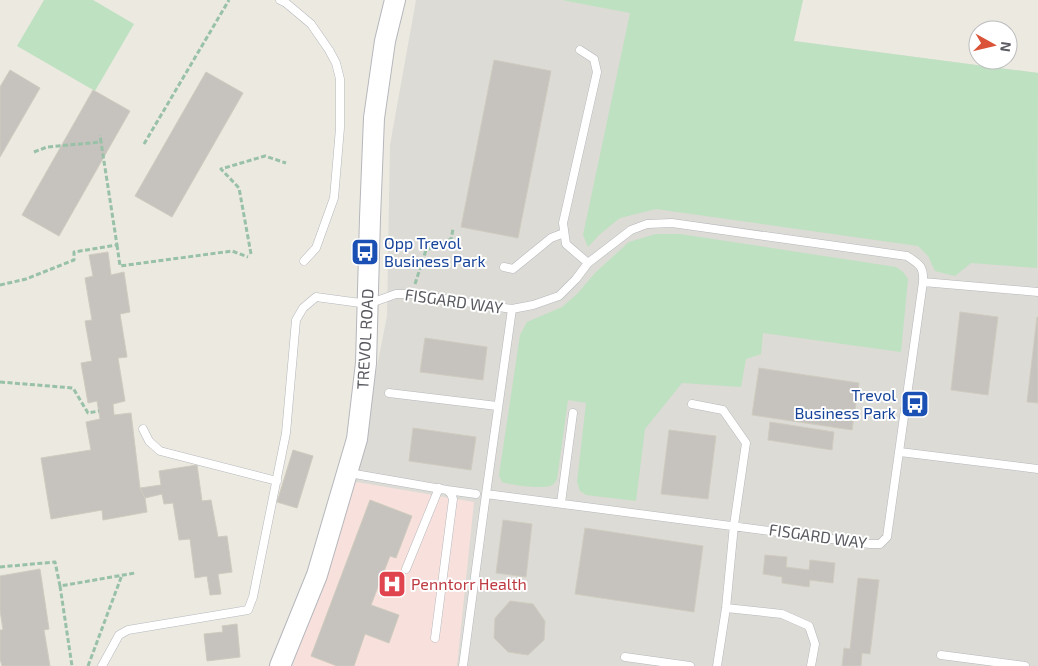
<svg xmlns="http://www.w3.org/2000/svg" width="1038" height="666" font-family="'Exo 2',sans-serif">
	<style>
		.industrial { fill: #dcdbd5 }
		.medical { fill: #f8e1dc }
		.green { fill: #bee1c1 }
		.building { fill: #c6c3be; stroke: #cfcbbf }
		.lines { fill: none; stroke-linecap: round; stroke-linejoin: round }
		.service-casing { stroke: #b6b7bc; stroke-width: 9 }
		.tertiary-casing { stroke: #b6b7bc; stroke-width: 22 }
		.path { stroke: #98c1a7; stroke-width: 3; stroke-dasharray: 5 2.5; stroke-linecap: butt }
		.service { stroke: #fff; stroke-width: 8 }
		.tertiary { stroke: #fff; stroke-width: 20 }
		.labels { text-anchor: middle; stroke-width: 4; stroke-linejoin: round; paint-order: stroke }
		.transit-label { font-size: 16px; fill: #164399; stroke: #fff; text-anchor: start }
		.street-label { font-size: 16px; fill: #595b60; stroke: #fff }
		.health-label { font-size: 16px; fill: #be3a42; stroke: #fff; text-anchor: start }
	</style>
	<rect width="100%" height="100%" fill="#ebe9e0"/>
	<path class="industrial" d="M416,0H561L793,41L1038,73V666H293L359,457L387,316L390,145Z"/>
	<path class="medical" d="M351,481L474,502L457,666H293Z"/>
	<path class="green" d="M44,0H93L134,24L95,91L17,46Z
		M561,0H803L794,41L1038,73L1037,268L971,263L955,276L935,271L928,256L918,246L656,209L620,218L599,235L588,247L583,235L630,13Z
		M656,234H680L896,267L903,272L908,279L901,352L763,333L761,354L746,359L741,387L682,383L645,429L636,501L586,495L580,491L577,482L586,403L568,400L557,479C556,481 554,484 552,485C544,490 511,485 502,482L499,475L520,335L527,322L562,307L577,294L596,272L629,242Z"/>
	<path class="building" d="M494,60L551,71L518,238L461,227Z
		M10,70L40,88L0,157V87Z
		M206,72L243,93L172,217L135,196Z
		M93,90L130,111L59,236L22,215Z
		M108,252L111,275L124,272L130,312L120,314L127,357L118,358L125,401L113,404L114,415L131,413L140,488L145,498L147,512L103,520L102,510L51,519L41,458L91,450L86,422L100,419L97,401L88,403L81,363L92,361L85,321L92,320L85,278L93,276L89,255Z
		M960,312L998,317L988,395L951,390Z
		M1037,317H1038V403L1027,402Z
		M425,338L487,347L483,380L420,372Z
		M759,368L859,383L852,430L752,415Z
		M770,422L834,432L832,450L768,440Z
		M413,428L476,437L471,470L409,461Z
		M669,430L716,436L708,499L661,494Z
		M293,450L313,456L297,508L277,502Z
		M197,465L202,501L211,500L218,537L227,536L232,572L218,574L221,594L210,595L207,576L195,578L190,539L179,540L173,503L164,504L162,494L145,498L140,488L161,485L159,471Z
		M370,500L412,516L396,558L390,556L371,605L399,615L389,643L365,634L354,666H337L311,656Z
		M503,520L532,524L526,577L496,573Z
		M585,528L703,546L694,612L575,594Z
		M765,555L787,557L786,567L809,570L810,560L835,563L833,583L810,580L809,587L782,583V577L763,574Z
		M40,569L49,629L44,630L50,666H2L0,659V630H3L0,610V576Z
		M858,578L879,580L870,654L862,653L861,666H842L844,648L850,649Z
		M510,601L533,604L545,621L544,640L528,655L508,652L494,638L495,618Z
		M237,624L240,657L207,661L204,634L223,632L222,626Z"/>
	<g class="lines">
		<defs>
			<path id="service" d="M280,0L286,3L311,24L329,50L336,63L340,79V128L334,198L316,248L304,261
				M580,50L594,59L597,72L563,223L566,244L588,263
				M504,267L513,269L551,238L564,233
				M923,282L1038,292
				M389,393L497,406
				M692,404L723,410L746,443L734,525L726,608L717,666
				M143,429L149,441L160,451L277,481
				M900,452L1038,469
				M349,473L447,490L451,494L453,499L435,638
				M447,490L476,494
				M561,503L573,413
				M406,569L439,488
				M726,608L782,614L809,626L815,644L811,666
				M941,655L1025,666
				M625,657L690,666
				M102,666L119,635L128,630L248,610L253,597L286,433L296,320L303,308L316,297L368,304L396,294H411L512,309L533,305L559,296L576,279L588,263L631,230L647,224L672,223L907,256C919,264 924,266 923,282L887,537L880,544H870L486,494L512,309
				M463,666L486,494"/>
			<path id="tertiary" d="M280,666L317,575L357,439L366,363L370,218L374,118L385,41L395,0"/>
		</defs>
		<use href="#service" class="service-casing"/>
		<use href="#tertiary" class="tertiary-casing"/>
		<path class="path" d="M144,144L229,0
			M34,152L47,147L101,142L100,135
			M117,245L120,266L232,251L248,257
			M251,254L239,188L221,169L265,156L286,163
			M415,284L426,250L451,239L453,229
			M0,285L26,279L74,260V252L117,245L101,142
			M0,382L73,388L88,413L99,411
			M0,567L55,562L60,586L135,573
			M60,586L72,666
			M88,666L122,575"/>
		<use href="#service" class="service"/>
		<use href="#tertiary" class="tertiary"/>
	</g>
	<defs>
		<symbol id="bus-square" viewBox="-11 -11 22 22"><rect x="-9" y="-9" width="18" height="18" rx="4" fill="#1a4fb4" stroke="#fff"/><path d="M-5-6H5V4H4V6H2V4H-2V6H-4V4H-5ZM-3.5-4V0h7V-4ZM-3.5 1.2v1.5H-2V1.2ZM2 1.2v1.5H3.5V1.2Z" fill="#fff"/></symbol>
		<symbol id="hospital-square" viewBox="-11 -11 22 22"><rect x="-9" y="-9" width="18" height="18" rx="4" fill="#e0444e" stroke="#fff"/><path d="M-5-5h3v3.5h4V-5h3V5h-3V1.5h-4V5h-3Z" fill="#fff"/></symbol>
	</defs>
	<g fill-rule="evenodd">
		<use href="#bus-square" x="349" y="236" width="32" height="32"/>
		<use href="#bus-square" x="899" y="388" width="32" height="32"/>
		<use href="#hospital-square" x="376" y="568" width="32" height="32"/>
	</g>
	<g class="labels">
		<g class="transit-label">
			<text x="384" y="249">Opp Trevol<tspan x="384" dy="18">Business Park</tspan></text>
			<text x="896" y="401" text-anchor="end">Trevol<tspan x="896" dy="18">Business Park</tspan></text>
		</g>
		<g class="street-label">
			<text transform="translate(454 301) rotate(8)" y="6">FISGARD WAY</text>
			<text transform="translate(365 339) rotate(-87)" y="6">TREVOL ROAD</text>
			<text transform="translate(818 536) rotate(8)" y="6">FISGARD WAY</text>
		</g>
		<g class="health-label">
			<text x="411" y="590">Penntorr Health</text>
		</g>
	</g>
	<g transform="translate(993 45) rotate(98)"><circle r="24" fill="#ffffff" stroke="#bdbdbf"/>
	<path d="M0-4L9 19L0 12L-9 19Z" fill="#da5237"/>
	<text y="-8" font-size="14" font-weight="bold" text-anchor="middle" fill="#595b60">N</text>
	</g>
</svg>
